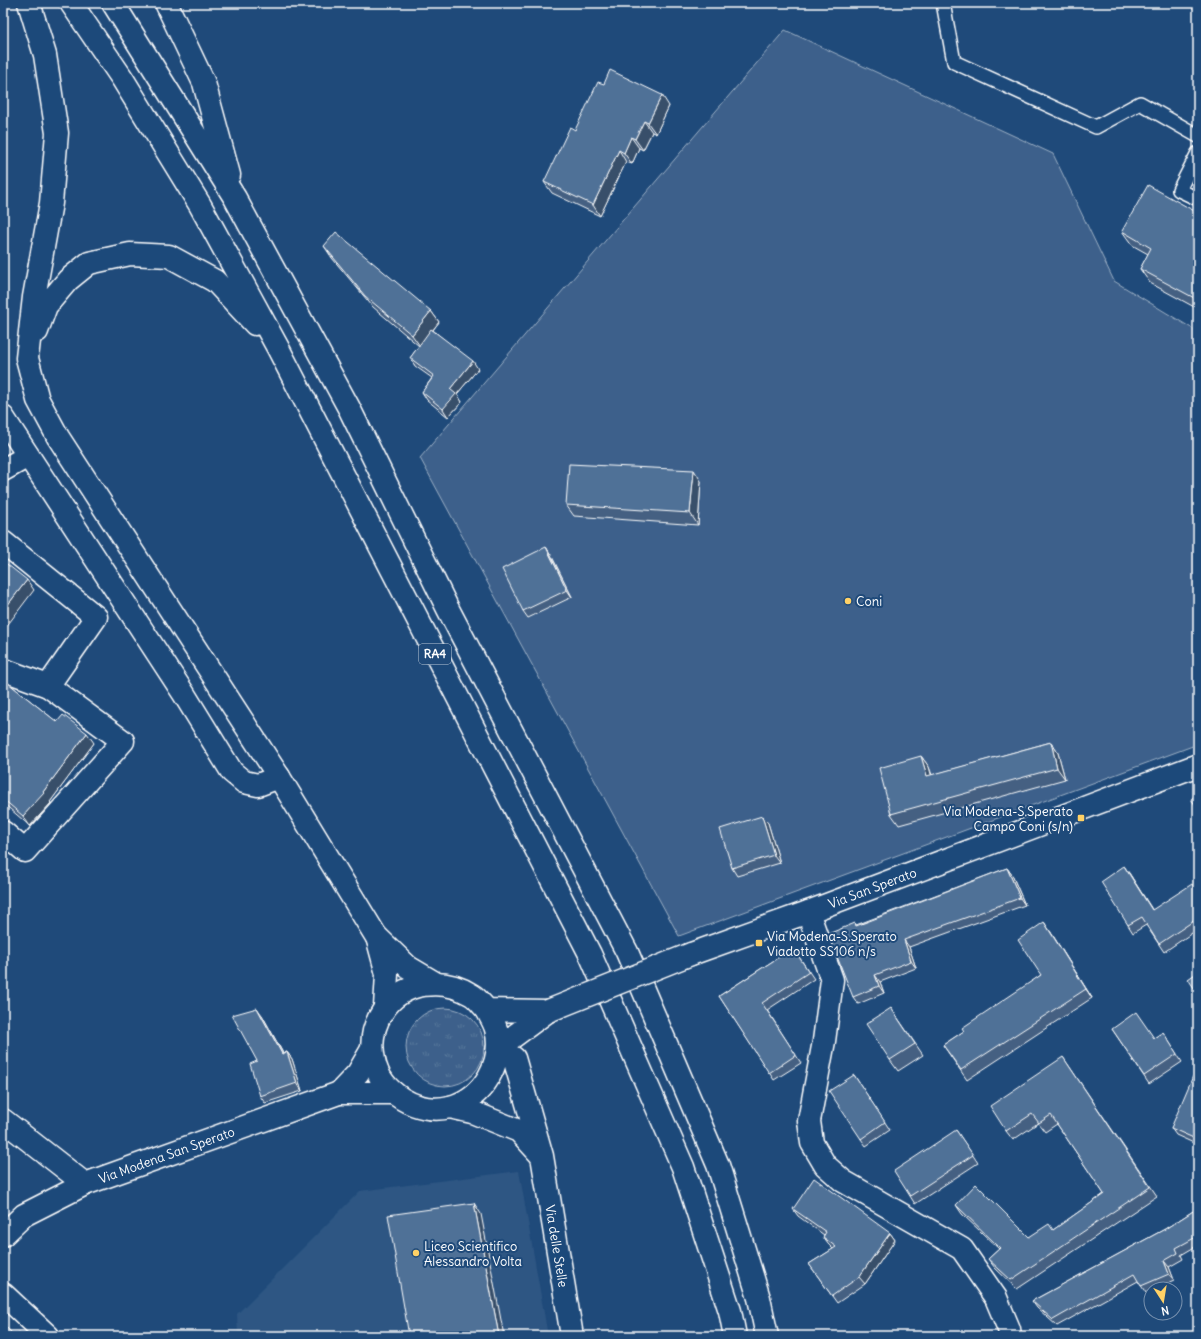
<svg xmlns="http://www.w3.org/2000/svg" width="1201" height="1339" font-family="Delius,sans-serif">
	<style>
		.built { fill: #2e5683 }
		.grass { fill: url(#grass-tufts); stroke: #9eb0c5 }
		.pitch { fill: #3c618b; stroke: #9eb0c5 }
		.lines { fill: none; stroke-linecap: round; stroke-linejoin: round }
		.service-casing { stroke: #fff; stroke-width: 16 }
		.minor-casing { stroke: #fff; stroke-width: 25 }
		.tertiary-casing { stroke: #fff; stroke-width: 25 }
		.secondary-casing { stroke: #fff; stroke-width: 25 }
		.motorway-casing { stroke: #fff; stroke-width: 25 }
		.service { stroke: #1f4a7a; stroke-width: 13 }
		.minor { stroke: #1f4a7a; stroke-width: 22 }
		.tertiary { stroke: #1f4a7a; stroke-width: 22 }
		.secondary { stroke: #1f4a7a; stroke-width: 22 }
		.motorway { stroke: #1f4a7a; stroke-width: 22 }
		.secondary-bridge-casing { stroke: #fff; stroke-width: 25; stroke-linecap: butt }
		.secondary-bridge { stroke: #1f4a7a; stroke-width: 22 }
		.wall { fill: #456182; stroke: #fff }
		.shaded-wall { fill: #384f6a; stroke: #fff }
		.building { fill: #507197; stroke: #fff }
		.poi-dot { fill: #ffd166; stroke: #1f4a7a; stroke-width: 1.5 }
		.labels { text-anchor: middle; stroke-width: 4; stroke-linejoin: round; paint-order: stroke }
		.shield { fill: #1f4a7a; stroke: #bcc9d7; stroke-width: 1 }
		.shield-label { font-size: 12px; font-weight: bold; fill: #fff }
		.poi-label { font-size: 13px; fill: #fff; stroke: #1f4a7a; text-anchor: start }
		.street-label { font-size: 13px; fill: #fff; stroke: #1f4a7a }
	</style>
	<defs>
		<pattern id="grass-tufts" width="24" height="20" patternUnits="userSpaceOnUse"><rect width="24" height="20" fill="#3c618b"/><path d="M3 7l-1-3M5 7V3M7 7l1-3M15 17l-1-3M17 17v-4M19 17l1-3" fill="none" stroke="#59799c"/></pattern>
	</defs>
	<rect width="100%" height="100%" fill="#1f4a7a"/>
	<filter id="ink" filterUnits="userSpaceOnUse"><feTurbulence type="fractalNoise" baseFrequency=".025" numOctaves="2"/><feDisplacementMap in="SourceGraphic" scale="8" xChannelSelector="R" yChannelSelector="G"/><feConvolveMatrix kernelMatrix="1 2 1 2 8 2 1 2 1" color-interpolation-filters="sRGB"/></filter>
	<g filter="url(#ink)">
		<path class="built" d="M519,1171L548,1336H238L237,1314L360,1191Z"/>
		<path class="grass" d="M406 1047a39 39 0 1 1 78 0a39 39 0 1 1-78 0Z"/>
		<path class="pitch" d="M785,30L1053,154L1114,281L1198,332V744L679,936L420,458Z"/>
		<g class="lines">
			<defs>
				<path id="service" d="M943,3L954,62L1096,127L1140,103L1198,136
					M1198,153L1179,190L1198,199"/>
				<g id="minor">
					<path d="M3,417L184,694L232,772L244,782L258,785L279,777"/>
					<path d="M3,470L28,456"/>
					<path d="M3,542L96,617L48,686"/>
					<path d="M3,672L7,671L48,686L123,741L25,851L3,832"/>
					<path d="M808,912L832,980L824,1041L809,1121L812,1143L825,1165L843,1181L962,1249L996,1298L1009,1329L1010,1336"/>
					<path id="s1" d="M498,1048L514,1058L542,1156L572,1336"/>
					<path d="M450,1107L472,1112L519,1131L540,1154"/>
					<path d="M3,1120L85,1184"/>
					<path d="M3,1294L48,1336"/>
				</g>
				<g id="tertiary">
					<path d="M339,1093L358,1073L372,1049"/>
					<path id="s2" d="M3,1235L24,1215L85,1184L339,1093H394"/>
				</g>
				<g id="secondary">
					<path d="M279,777L376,936L408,967L435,983"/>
					<path d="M377,937L387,974L385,1007"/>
					<path id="s3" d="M691,954L808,912L1198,765"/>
					<path d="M487,1010C490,1016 494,1022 496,1029C504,1062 484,1098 450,1107C418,1115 380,1093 374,1060C370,1042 373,1026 383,1011C402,981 443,977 472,995C477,998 482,1005 487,1010L548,1011"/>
					<path d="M498,1048L548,1011"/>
				</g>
				<path id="motorway" d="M29,3L45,55L57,133L51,203L34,297L27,358L38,400L58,437L279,777
					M71,3L122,78L200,205L278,348L590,954L683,1167L730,1311L735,1336
					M113,3L235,198L349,408L448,609L627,952L718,1165L759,1298L767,1336
					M166,3L204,83L229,175
					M37,331L46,306L68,280L89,263L130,254L169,256L215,281L255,324"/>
			</defs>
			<use href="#service" class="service-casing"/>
			<use href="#minor" class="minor-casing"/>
			<use href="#tertiary" class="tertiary-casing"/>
			<use href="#secondary" class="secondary-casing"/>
			<use href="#motorway" class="motorway-casing"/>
			<use href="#service" class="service"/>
			<use href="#minor" class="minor"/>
			<use href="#tertiary" class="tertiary"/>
			<use href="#secondary" class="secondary"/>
			<use href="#motorway" class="motorway"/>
			<defs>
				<path id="secondary-bridge" d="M548,1011L691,954"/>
			</defs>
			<use href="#secondary-bridge" class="secondary-bridge-casing"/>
			<use href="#secondary-bridge" class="secondary-bridge"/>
		</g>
		<path class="wall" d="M604,84L669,106L656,134L652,132L643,150L639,148L632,164L626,162L600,216L552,193L544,182Z
			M1198,213V309L1150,283L1140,269L1148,254L1132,245L1122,231Z
			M324,246L431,311L439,322L433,330L478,369L457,394L462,402L448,417L427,400L422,392L432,378L415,366L410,358L419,346L373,307L332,258Z
			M701,481L698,525L574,516L566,505Z
			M546,547L551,555L572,597L528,618L523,611Z
			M3,679L57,722L94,743L50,802L51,803L30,826L3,803Z
			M1051,742L1058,753L1065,779L899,825L891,814L921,756L929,767L932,775Z
			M768,823L780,863L737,876L732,868Z
			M1007,868L1012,875L1025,905L909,947L916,968L880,982L884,993L858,1004L853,997L855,923L856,925Z
			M1129,873L1152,910L1198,892V929L1164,952L1146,925L1133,933L1128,925Z
			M1050,931L1092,998L967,1080L943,1045L964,1031L1041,975Z
			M793,948L814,979L767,1010L801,1063L774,1080L719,996Z
			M891,1008L923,1055L898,1071L890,1060Z
			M262,1015L283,1053L287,1052L292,1059L302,1091L265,1103L260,1096L257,1061Z
			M1112,1029L1154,1038L1163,1032L1182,1062L1149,1084Z
			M1063,1057L1157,1196L1017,1289L995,1268L988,1259L999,1249L962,1214L956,1205L1029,1237L1053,1230L1104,1194L1057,1124L1045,1132L1038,1123L1013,1140L1006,1131Z
			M854,1075L890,1130L866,1146L861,1139Z
			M1198,1079V1145L1176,1135L1171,1128Z
			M956,1130L978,1163L915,1204L910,1196Z
			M1198,1208V1245L1181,1255L1183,1259L1169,1267L1174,1280L1154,1289H1151V1290L1146,1293L1138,1281L1057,1326L1037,1308L1032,1301L1165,1229Z
			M793,1209L890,1233L895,1240L865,1284L837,1303L809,1264L833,1249L828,1244L823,1237L824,1235L798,1216Z"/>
		<path class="shaded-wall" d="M662,95L669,106L656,134L648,123Z
			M644,121L652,132L643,150L635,139Z
			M631,137L639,148L632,164L624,153Z
			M619,150L626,162L600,216L593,205Z
			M431,311L439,322L420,346L412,335Z
			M473,361L478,369L457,394L462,402L448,417L443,409L450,389Z
			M694,470L701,481L698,525L690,513Z
			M546,547L551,555L572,597L567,590Z
			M27,580L34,590L3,631V611Z
			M87,733L94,743L50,802L51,803L30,826L23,816L43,792Z
			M1051,742L1058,753L1065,779L1057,768Z
			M921,756L929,767L935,788L927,776Z
			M762,816L768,823L780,863L774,855Z
			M1124,866L1129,873L1157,917L1152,910Z
			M1007,868L1012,875L1025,905L1020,898Z
			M1044,922L1050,931L1092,998L1086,989Z
			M904,940L909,947L916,968L911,961Z
			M875,975L880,982L884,993L879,986Z
			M257,1008L262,1015L287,1061L282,1054Z
			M287,1052L292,1059L302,1091L297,1083Z
			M474,1203L481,1214L504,1336H499Z
			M890,1233L895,1240L865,1284L859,1277Z
			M1164,1261L1169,1267L1174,1280L1169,1274Z"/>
		<path class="building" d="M610,70L662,95L648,123L644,121L635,139L631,137L624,153L619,150L593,205L544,182L570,127L575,130L598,82L604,84Z
			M1148,185L1198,213V300L1140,269L1151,248L1122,231Z
			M336,232L431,311L412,335L365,296L324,246Z
			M431,329L473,361L450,389L456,394L443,409L422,392L434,376L410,358Z
			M569,464L694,470L690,513L566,505Z
			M546,547L567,590L523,611L502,569Z
			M3,561L27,580L3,611Z
			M3,679L57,722L63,715L87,733L43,792L44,793L23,816L3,799Z
			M1051,742L1057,768L891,814L879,768L921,756L927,776Z
			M1198,794V809L1191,799Z
			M762,816L774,855L732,868L720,829Z
			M1124,866L1152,910L1192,884L1198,893V918L1159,944L1142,917L1128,925L1101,882Z
			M1007,868L1020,898L904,940L911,961L875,975L879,986L853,997L828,934L855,923L856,926Z
			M1044,922L1086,989L961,1070L943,1045L964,1031L962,1028L1041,975L1018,940Z
			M793,948L809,972L762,1003L796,1055L769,1073L719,996Z
			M1198,972V994L1188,979Z
			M257,1008L282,1054L287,1052L297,1083L260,1096L250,1064L257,1061L232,1015Z
			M891,1008L915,1044L890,1060L866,1024Z
			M1136,1012L1154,1038L1163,1032L1177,1054L1144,1076L1112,1029Z
			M1063,1057L1150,1187L1011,1280L988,1259L1000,1248L956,1205L976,1184L1029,1237L1049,1224L1053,1230L1104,1194L1051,1115L1039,1123L1032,1114L1006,1131L990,1106Z
			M854,1075L885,1122L861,1139L829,1091Z
			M1193,1076L1198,1079V1140L1171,1128Z
			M956,1130L973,1155L910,1196L894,1171Z
			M814,1178L890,1233L859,1277L832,1296L809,1264L836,1247L823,1237L826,1232L793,1209Z
			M474,1203L499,1336H409L388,1215Z
			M1198,1208V1236L1176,1248L1178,1253L1164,1261L1169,1274L1141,1286L1134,1274L1053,1320L1032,1301L1165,1229Z
			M3,1324L15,1336L19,1332L23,1336H3Z
			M956,1333L978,1336H955Z"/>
	</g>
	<g class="poi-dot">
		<circle cx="848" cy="601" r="4"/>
		<rect x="1077" y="814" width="8" height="8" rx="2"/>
		<rect x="755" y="939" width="8" height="8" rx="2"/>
		<circle cx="416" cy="1253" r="4"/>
	</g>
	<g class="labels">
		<rect class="shield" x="419" y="644" width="32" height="20" rx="3"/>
		<g class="shield-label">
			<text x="435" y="658">RA4</text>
		</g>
		<g class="poi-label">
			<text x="856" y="606">Coni</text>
			<text x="1073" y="816" text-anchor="end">Via Modena-S.Sperato<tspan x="1073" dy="15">Campo Coni (s/n)</tspan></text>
			<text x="767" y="941">Via Modena-S.Sperato<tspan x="767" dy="15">Viadotto SS106 n/s</tspan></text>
			<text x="424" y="1251">Liceo Scientifico<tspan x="424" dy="15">Alessandro Volta</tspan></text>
		</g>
		<g class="street-label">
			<text dy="5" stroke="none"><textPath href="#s3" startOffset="193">Via San Sperato</textPath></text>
			<text dy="5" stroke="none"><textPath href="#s2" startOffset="184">Via Modena San Sperato</textPath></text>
			<text dy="5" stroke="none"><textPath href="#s1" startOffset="212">Via delle Stelle</textPath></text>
		</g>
	</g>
	<rect width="1201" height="1339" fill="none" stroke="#1f4a7a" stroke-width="16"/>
	<rect x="8" y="8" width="1185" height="1323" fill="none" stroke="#fff" stroke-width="1.5" filter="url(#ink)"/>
	<g transform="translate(1163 1301) rotate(168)"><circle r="19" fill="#1f4a7a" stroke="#7992af"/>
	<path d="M0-3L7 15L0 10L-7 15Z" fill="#ffd166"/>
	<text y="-6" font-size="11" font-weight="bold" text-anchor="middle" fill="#ffffff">N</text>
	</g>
</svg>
